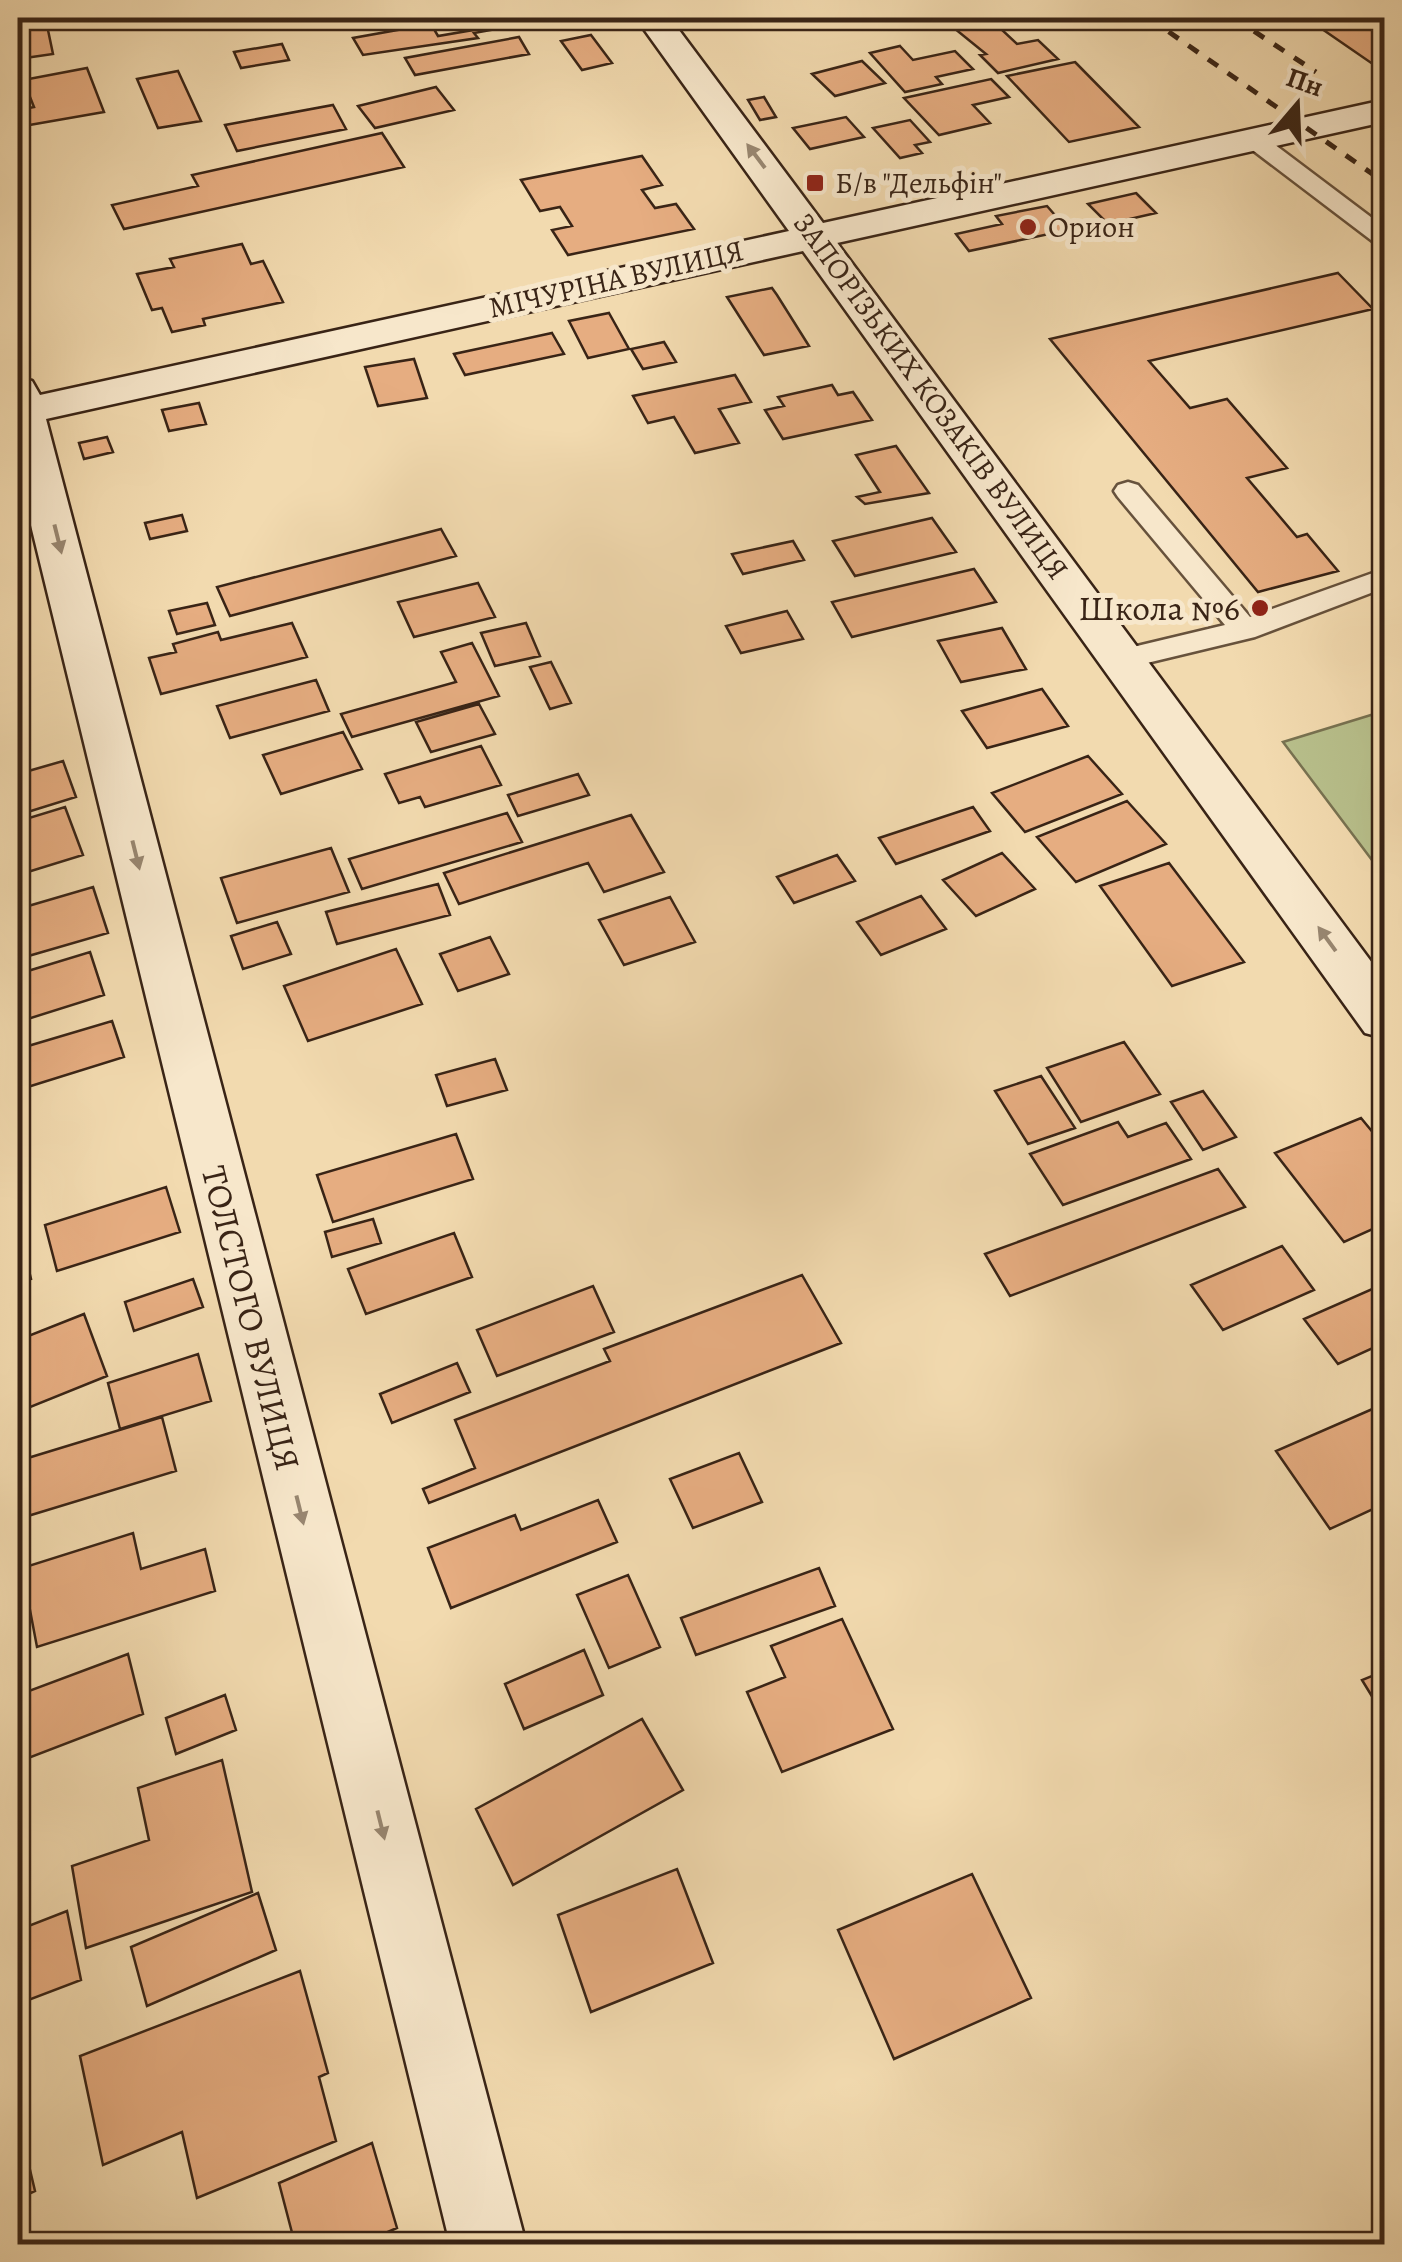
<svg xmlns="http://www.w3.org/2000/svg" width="1402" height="2262" font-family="Alegreya,serif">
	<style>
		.green { fill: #b8c08c; stroke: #787251; stroke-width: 2.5 }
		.building { fill: #e6ad81; stroke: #392416; stroke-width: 2.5 }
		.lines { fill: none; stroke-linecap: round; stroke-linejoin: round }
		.lane-casing { stroke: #67523c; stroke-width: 5 }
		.secondary-casing { stroke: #392416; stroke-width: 5 }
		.lane { fill: #f7e7cb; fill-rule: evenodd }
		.secondary { fill: #f7e7cb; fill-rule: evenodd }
		.rail { stroke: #392416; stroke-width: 5; stroke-dasharray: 12 12; stroke-linecap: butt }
		.oneway { fill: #988670 }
		.poi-dot { fill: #8f2418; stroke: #f7e7cb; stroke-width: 4 }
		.labels { text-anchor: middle; stroke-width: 10; stroke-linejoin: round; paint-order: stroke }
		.far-poi-label { font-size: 30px; fill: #392416; stroke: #f7e7cb; text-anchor: start }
		.far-street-label { font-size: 30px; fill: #392416; stroke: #f7e7cb }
		.poi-label { font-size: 35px; fill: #392416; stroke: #f7e7cb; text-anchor: end }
		.street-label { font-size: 35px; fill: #392416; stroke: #f7e7cb }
	</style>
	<rect width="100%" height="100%" fill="#f2daaf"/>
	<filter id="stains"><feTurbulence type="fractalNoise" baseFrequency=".002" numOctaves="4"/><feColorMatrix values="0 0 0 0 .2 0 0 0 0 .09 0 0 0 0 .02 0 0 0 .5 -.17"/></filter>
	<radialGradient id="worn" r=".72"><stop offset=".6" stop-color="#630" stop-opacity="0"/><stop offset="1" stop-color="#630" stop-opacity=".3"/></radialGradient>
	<path class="green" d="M1384,711V876L1283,742Z"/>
	<path class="building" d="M18,18H139L48,30L53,54L18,59Z
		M465,18H556L474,33L478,38L363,55L353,38L431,24L438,36L473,30Z
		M953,18H1015L1024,25L1002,30L1017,44L1038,40L1058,59L998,73L980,55L986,54L944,20Z
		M1317,18H1384V68L1380,69L1309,20Z
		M591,35L612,63L582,70L561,41Z
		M519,37L529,54L415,75L405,58Z
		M282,44L289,60L241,68L234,52Z
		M900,46L913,60L955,51L973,69L936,77L942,84L905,92L870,53Z
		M862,61L885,83L835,96L812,74Z
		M1075,62L1139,127L1069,142L1007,76Z
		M87,68L104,112L18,127V110L34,107L30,97L18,100V81Z
		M178,71L201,121L158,128L137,79Z
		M991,79L1009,97L973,105L990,123L939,135L904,98Z
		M436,87L454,110L375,128L358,106Z
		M764,97L776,117L760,120L748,100Z
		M333,105L346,129L237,151L225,125Z
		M846,117L864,137L810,149L793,128Z
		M910,120L930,142L915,145L922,153L900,158L873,128Z
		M382,133L404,167L124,229L112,205L198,186L192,175Z
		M642,156L662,185L642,190L655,208L676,204L694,229L568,255L552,230L572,226L560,207L540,211L521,180Z
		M1136,193L1156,213L1108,224L1088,204Z
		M1047,206L1068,230L969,251L956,234L1002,224L996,216Z
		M242,244L251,264L263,261L283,302L203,319L205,325L172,332L162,308L152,310L137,274L174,267L170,259Z
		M1338,273L1373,309L1149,361L1190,408L1227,399L1287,468L1247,478L1297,537L1307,534L1338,571L1258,592L1050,339Z
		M772,288L777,295L809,346L764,355L727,297Z
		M609,313L629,349L588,358L569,321Z
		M552,333L564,354L465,375L454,354Z
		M664,342L676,362L643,369L631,349Z
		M414,359L427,398L378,406L365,367Z
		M735,375L751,402L719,409L739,443L695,453L674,417L648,423L633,396Z
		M832,385L838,395L853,392L872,420L783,439L765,410L784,406L778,397Z
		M199,403L206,424L169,431L162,410Z
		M107,437L113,452L84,459L79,443Z
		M896,446L929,493L865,504L857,497L880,492L856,455Z
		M182,515L187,531L150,539L145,523Z
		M932,518L956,552L855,576L833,541Z
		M441,529L456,556L230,616L217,587Z
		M793,541L804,560L743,574L732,554Z
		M974,569L996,602L852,637L832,602Z
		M478,583L495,617L414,637L398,602Z
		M207,603L215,625L177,634L169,611Z
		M787,611L803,639L741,653L726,626Z
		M292,623L307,657L161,694L149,658L176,652L173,644L218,632L221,640Z
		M526,623L540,656L495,666L481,633Z
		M1002,628L1026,669L961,682L938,641Z
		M472,643L499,696L352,737L341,714L456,682L441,652Z
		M551,662L571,703L550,709L530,667Z
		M316,680L329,711L230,738L217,706Z
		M1042,689L1068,726L987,748L962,711Z
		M479,704L495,734L431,752L416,722Z
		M343,732L362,769L281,794L263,755Z
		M481,746L501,785L425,807L420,797L399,803L385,774Z
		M1088,756L1122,794L1025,832L992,793Z
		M63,761L76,797L18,815V774Z
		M578,774L589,795L518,816L508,795Z
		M1127,801L1166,844L1076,882L1037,837Z
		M65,807L83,855L18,875V831L22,830L19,821Z
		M973,807L990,831L896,864L879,838Z
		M507,813L522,842L362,889L349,859Z
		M631,815L664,872L604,892L588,863L459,904L444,873Z
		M331,848L349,892L237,923L221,878Z
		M1002,853L1035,889L976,916L943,880Z
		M837,855L855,881L794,903L777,877Z
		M1169,863L1244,962L1172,986L1100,886Z
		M438,884L450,915L337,944L326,912Z
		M93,887L108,933L18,959V909Z
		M921,896L946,929L881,955L857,922Z
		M670,897L695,942L624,965L599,920Z
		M277,922L291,954L243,969L231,936Z
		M490,937L509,974L458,991L440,954Z
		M396,949L422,1004L308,1041L284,986Z
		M90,952L104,995L18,1022V974Z
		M112,1021L124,1057L18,1090V1049Z
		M1124,1042L1160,1094L1081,1122L1047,1068Z
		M495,1059L507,1090L447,1106L436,1075Z
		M1041,1076L1075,1128L1028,1144L995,1091Z
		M1203,1091L1236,1137L1203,1150L1171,1102Z
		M1361,1118L1384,1146V1224L1344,1242L1275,1153Z
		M1118,1122L1128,1137L1166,1123L1191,1159L1063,1205L1030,1154Z
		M456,1134L473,1179L333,1222L317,1175Z
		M1218,1169L1245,1207L1010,1296L985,1254Z
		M166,1187L180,1232L57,1271L45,1225Z
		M373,1219L381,1243L332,1257L325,1232Z
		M18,1225L31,1279L18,1283Z
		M454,1233L472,1277L366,1314L348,1269Z
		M1282,1246L1314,1290L1223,1330L1191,1285Z
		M802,1275L841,1343L429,1503L423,1489L475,1468L455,1420L610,1361L604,1349Z
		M193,1279L203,1307L134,1331L125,1302Z
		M593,1286L614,1332L497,1376L477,1330Z
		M1379,1286L1384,1292V1343L1338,1364L1304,1319Z
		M84,1314L107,1376L18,1412V1340Z
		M198,1354L211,1401L120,1429L108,1383Z
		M457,1363L470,1392L392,1423L380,1394Z
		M1384,1404V1504L1330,1529L1276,1451Z
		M162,1417L176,1471L18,1519V1461Z
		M739,1453L762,1502L693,1528L670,1479Z
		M598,1500L617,1542L451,1608L428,1548L515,1515L521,1530Z
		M133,1533L141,1569L205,1549L215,1591L37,1647L22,1568Z
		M819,1568L835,1606L696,1655L681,1618Z
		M628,1575L660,1647L609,1668L577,1595Z
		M842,1619L893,1729L782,1772L747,1692L785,1677L771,1646Z
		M584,1650L603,1695L524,1729L505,1684Z
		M128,1654L143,1714L18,1762V1695Z
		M1384,1671V1716L1362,1680Z
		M225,1695L236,1730L176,1754L166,1718Z
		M642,1719L683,1790L513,1885L476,1809Z
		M222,1760L252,1892L86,1948L72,1866L149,1840L138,1788Z
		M677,1869L713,1963L591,2012L558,1915Z
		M972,1874L1031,1998L894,2059L838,1930Z
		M258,1893L276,1950L147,2006L131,1947Z
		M67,1911L81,1980L18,2004V1930Z
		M300,1971L328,2073L319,2077L336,2141L197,2198L182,2132L103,2165L80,2056Z
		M18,2119L35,2191L18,2199Z
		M372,2143L397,2228L360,2244H295L279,2183Z"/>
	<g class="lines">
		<defs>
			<path id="lane" d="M1254,133L1262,135L1384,227V245L1375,243L1246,145L1243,140Z
				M1128,482L1138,485L1250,617L1384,569V588L1255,637L1122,669L1112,666L1107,659L1112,652L1225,625L1118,497L1114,491L1118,485Z"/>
			<path id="secondary" d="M636,18H670L823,223L1384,100V122L837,243L1384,979V1038L1365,1033L803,251L46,419L526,2244H450L18,472V378L32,381L40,395L789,231Z"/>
		</defs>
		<use href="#lane" class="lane-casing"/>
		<use href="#secondary" class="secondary-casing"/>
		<use href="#lane" class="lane"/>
		<use href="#secondary" class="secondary"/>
		<path class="rail" d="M1149,18L1384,182
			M1234,18L1316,72"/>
	</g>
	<defs><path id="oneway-solid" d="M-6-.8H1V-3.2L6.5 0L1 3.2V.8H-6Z" transform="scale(2.5)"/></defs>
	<g class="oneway">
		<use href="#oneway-solid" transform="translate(756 156) rotate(-127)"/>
		<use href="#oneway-solid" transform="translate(58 539) rotate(76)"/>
		<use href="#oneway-solid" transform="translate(136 855) rotate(76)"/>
		<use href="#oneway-solid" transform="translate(1327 939) rotate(-126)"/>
		<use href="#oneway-solid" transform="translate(300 1510) rotate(76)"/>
		<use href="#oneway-solid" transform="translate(381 1825) rotate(76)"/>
	</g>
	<g class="poi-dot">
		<rect x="805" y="173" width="20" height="20" rx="5"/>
		<circle cx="1028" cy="227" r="10"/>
		<circle cx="1260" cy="608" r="10"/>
	</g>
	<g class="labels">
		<g class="far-poi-label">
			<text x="835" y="193">Б/в "Дельфін"</text>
			<text x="1048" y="237">Орион</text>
		</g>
		<g class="far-street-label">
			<text transform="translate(616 279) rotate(-13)" y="10">МІЧУРІНА ВУЛИЦЯ</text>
			<text transform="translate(931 396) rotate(54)" y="10">ЗАПОРІЗЬКИХ КОЗАКІВ ВУЛИЦЯ</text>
		</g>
		<g class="poi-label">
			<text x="1240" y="620">Школа №6</text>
		</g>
		<g class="street-label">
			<text transform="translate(251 1318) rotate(76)" y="12">ТОЛСТОГО ВУЛИЦЯ</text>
		</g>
	</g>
	<rect width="1402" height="2262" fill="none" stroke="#f2daaf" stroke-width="60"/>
	<rect x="20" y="20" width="1362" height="2222" fill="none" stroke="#392416" stroke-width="5"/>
	<rect x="30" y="30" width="1342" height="2202" fill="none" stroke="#392416" stroke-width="2.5"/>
	<g transform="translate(1297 105) rotate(19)" stroke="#f7e7cb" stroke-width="8" paint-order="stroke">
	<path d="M0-8L18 38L0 25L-18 38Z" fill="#392416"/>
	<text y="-15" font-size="28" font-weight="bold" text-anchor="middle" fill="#392416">Пн</text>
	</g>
	<rect width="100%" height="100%" filter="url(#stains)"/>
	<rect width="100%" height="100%" fill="url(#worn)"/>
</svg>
